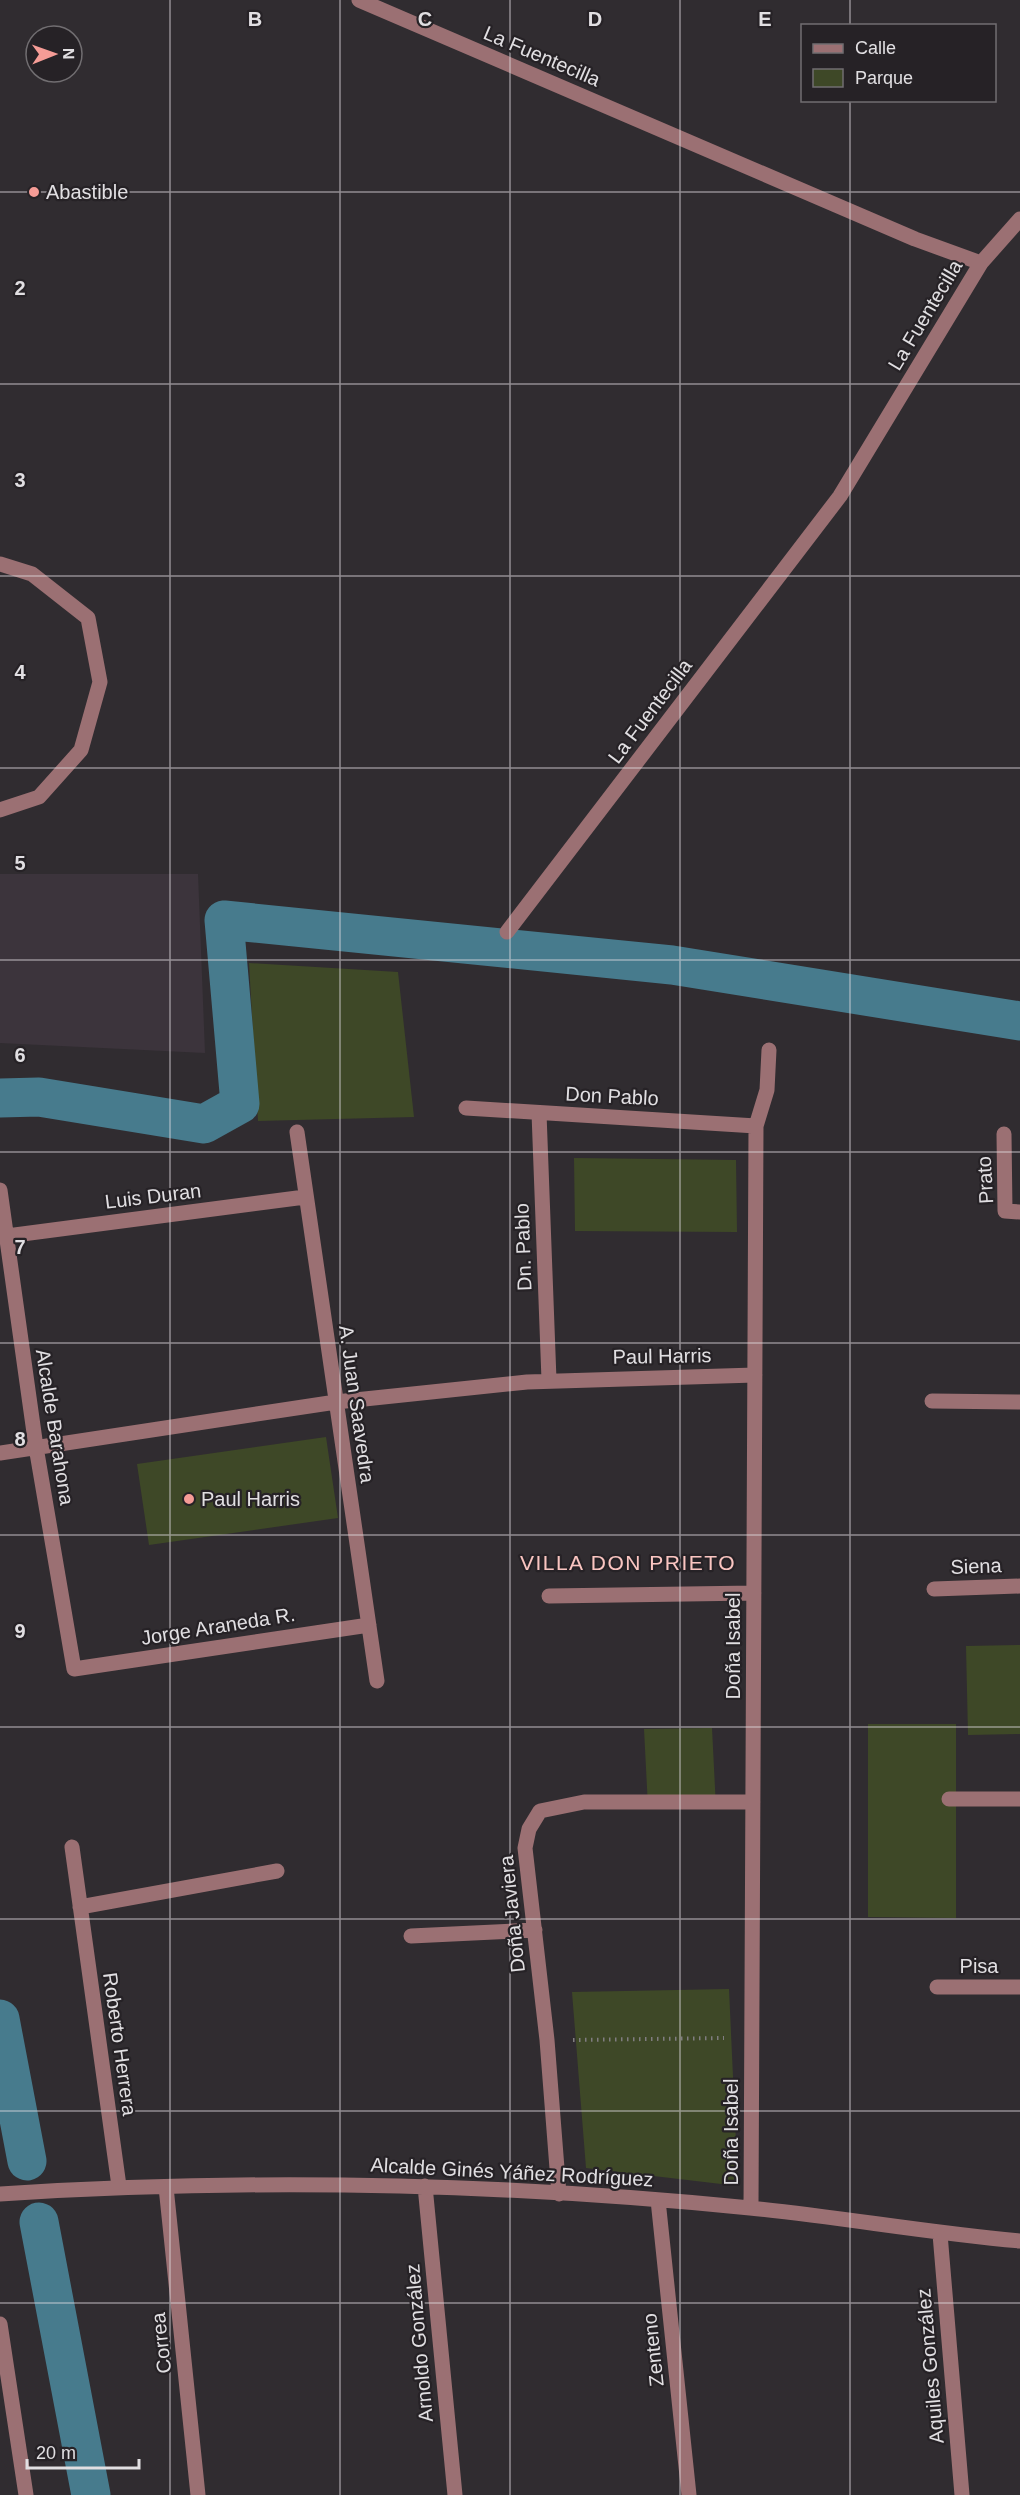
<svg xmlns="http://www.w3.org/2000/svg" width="1020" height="2495" font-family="Helvetica,sans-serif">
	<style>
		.built { fill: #3c343c }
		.green { fill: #3e4827 }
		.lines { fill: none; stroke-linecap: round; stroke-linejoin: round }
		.canal { stroke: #477b8d; stroke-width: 39 }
		.path { stroke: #807d80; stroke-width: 4; stroke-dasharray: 1.5 4.5; stroke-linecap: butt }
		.minor { stroke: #9b7073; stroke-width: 15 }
		.grid { fill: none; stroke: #e1dfe2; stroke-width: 1.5; stroke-opacity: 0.55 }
		.poi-dot { fill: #f59c96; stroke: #262226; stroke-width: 2 }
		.labels { text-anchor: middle; stroke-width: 4.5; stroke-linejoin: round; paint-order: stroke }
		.street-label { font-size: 20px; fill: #e1dfe2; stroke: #262226 }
		.poi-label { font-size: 20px; fill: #e1dfe2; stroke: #262226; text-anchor: start }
		.neighbourhood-label { font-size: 21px; letter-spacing: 1.5px; fill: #fac5c1; stroke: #262226 }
		.grid-label { font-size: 20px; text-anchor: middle; font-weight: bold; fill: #e1dfe2; stroke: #262226; stroke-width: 4.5; stroke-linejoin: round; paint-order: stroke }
	</style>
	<rect width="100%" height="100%" fill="#302c30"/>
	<path class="built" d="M0,874H198L205,1053L0,1043Z"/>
	<path class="green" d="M249,963L398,972L414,1117L258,1121Z
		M574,1158L736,1160L737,1232L575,1231Z
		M326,1437L338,1518L149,1545L137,1464Z
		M1020,1645V1734L968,1735L966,1646Z
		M868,1724H956V1918L868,1917Z
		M712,1728L716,1808L648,1807L644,1729Z
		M729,1989L738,2186L586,2168L572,1992Z"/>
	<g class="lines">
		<path class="canal" d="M0,1098L39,1097L204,1124L240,1104L224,920L672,965L1020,1021
			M0,2019L27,2161
			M39,2222L91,2495"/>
		<path class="path" d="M573,2040L724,2038"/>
		<path class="minor" d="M359,0L915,239L981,263L840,496L507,932
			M981,263L1020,219
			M0,564L32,574L88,618L100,682L81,750L39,797L0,810
			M466,1108L756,1126
			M539,1113L549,1380
			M297,1132L377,1681
			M1004,1134L1005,1211L1020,1212
			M0,1190L36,1447L74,1669L369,1625
			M7,1236L305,1197
			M932,1401L1020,1402
			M0,1453L336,1402L527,1382L755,1375
			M934,1589L1020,1586
			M549,1596L754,1593
			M949,1799H1020
			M72,1847L119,2186
			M80,1907L277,1871
			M411,1936L535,1930
			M937,1987H1020
			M425,2186L455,2495
			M166,2187L198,2495
			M0,2194C249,2178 501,2183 750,2208C840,2217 929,2233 1020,2241
			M559,2194L547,2040L525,1848L529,1829L540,1811L584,1802H753
			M658,2200L689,2495
			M751,2208L756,1126L767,1090L769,1050
			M940,2234L962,2495
			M0,2324L26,2495"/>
	</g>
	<path class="grid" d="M170,0V2495M340,0V2495M510,0V2495M680,0V2495M850,0V26M850,100V2495M0,192H1020M0,384H1020M0,576H1020M0,768H1020M0,960H1020M0,1152H1020M0,1343H1020M0,1535H1020M0,1727H1020M0,1919H1020M0,2111H1020M0,2303H1020"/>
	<g class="poi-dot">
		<circle cx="34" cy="192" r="6"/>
		<circle cx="189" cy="1499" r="6"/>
	</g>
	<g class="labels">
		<g class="street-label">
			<text transform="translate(542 56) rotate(23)" y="7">La Fuentecilla</text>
			<text transform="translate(925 315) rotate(-59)" y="7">La Fuentecilla</text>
			<text transform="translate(650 711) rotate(-53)" y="7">La Fuentecilla</text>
			<text transform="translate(612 1096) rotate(3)" y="7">Don Pablo</text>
			<text transform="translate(985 1180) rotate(-93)" y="7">Prato</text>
			<text transform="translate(153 1196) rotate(-7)" y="7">Luis Duran</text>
			<text transform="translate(523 1247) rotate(-92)" y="7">Dn. Pablo</text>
			<text transform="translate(662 1356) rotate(-1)" y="7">Paul Harris</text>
			<text transform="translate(357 1404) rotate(82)" y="7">A. Juan Saavedra</text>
			<text transform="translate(55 1427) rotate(81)" y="7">Alcalde Barahona</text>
			<text transform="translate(976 1566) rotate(-2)" y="7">Siena</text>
			<text transform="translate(218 1626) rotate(-9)" y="7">Jorge Araneda R.</text>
			<text transform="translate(733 1646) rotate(-90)" y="7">Doña Isabel</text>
			<text transform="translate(512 1914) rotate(-96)" y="7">Doña Javiera</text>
			<text x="979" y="1973">Pisa</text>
			<text transform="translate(120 2044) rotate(82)" y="7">Roberto Herrera</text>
			<text transform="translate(731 2132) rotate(-90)" y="7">Doña Isabel</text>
			<text transform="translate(512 2172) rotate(3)" y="7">Alcalde Ginés Yáñez Rodríguez</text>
			<text transform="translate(161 2343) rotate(-96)" y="7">Correa</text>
			<text transform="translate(419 2343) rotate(-95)" y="7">Arnoldo González</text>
			<text transform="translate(653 2350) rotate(-96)" y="7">Zenteno</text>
			<text transform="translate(930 2366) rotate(-95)" y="7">Aquiles González</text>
		</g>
		<g class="poi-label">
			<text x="46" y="199">Abastible</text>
			<text x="201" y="1506">Paul Harris</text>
		</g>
		<g class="neighbourhood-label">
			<text x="628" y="1570">VILLA DON PRIETO</text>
		</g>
	</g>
	<g class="grid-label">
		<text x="255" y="26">B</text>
		<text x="425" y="26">C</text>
		<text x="595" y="26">D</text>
		<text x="765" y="26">E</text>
		<text x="20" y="295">2</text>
		<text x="20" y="487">3</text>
		<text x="20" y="679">4</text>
		<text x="20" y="870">5</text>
		<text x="20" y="1062">6</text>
		<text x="20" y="1254">7</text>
		<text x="20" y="1446">8</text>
		<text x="20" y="1638">9</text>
	</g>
	<rect x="801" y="24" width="195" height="78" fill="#262226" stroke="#716e71" stroke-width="1.5"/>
	<rect x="813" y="44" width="30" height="9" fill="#9b7073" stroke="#716e71" stroke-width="1.5"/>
	<text x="855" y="54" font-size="18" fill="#e1dfe2">Calle</text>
	<rect x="813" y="69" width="30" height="18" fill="#3e4827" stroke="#716e71" stroke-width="1.5"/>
	<text x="855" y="84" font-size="18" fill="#e1dfe2">Parque</text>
	<g transform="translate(54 54) rotate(89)"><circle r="28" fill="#262226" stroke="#716e71" stroke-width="1.5"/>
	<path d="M0-4.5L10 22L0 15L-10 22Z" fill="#f59c96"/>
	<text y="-9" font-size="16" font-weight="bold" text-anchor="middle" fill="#e1dfe2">N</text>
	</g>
	<path d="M27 2459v9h112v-9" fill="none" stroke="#e1dfe2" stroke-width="3"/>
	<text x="36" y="2459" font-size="18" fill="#e1dfe2" stroke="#262226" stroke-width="4.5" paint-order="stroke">20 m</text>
</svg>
